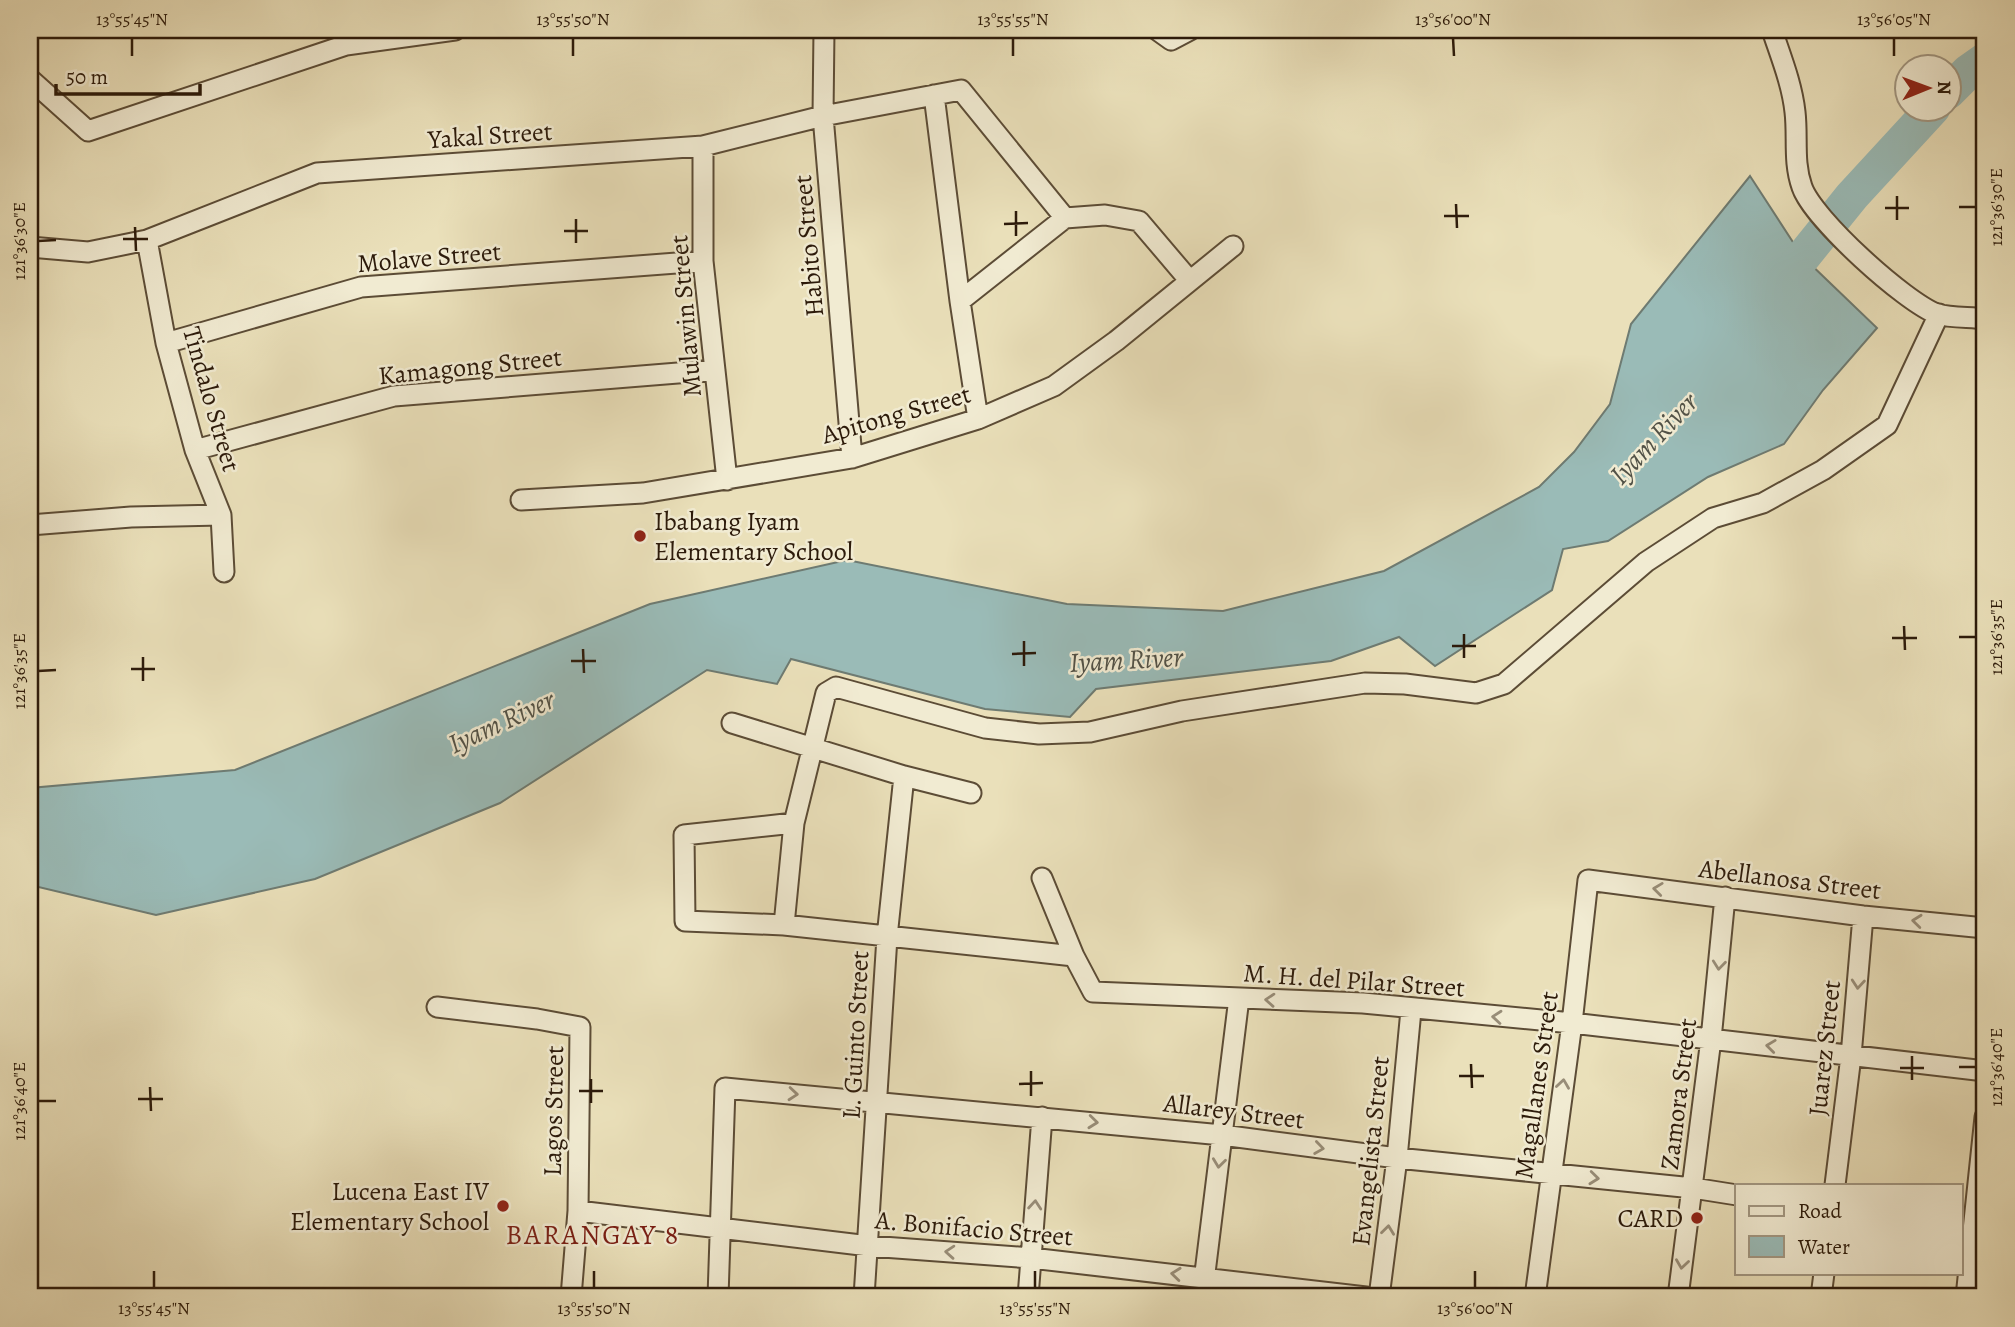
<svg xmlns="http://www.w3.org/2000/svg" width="2015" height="1327" font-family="Alegreya,serif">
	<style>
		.water { fill: #9abbb7; stroke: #6e7b72; stroke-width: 2 }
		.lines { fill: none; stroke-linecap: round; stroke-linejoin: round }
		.river { stroke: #9abbb7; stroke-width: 35 }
		.minor-casing { stroke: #5c4c36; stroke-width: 23 }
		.minor { stroke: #f1ebd2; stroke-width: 19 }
		.oneway { stroke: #988d78 }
		.ticks { fill: none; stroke: #2c1a0a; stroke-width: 2.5 }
		.poi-dot { fill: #8f2418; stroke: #f1ebd2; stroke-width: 2.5 }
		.labels { text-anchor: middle; stroke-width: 5; stroke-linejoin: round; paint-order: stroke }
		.street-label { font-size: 26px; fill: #2c1a0a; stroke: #f1ebd2 }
		.poi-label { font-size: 26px; fill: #2c1a0a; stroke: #f1ebd2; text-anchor: end }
		.water-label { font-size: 28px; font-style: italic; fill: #525247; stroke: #f1ebd2 }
		.neighbourhood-label { font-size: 28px; letter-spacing: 2px; fill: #7a1f14; stroke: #f1ebd2 }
		.neatline { fill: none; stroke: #2c1a0a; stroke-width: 2.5 }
		.ticks-label { font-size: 18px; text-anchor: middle; fill: #2c1a0a }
	</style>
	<rect width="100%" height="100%" fill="#eae0ba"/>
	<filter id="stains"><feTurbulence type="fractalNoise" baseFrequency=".00286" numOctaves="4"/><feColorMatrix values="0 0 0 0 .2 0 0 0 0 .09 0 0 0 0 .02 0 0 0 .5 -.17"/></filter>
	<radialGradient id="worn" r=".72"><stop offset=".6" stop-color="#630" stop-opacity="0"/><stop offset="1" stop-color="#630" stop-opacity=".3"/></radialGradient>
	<path class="water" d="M1750,176L1802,256L1877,328L1823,390L1784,444L1708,477L1608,541L1563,549L1552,590L1435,666L1399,637L1331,661L1096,689L1070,717L985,709L791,659L777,684L707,670L500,803L315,879L156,915L30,885V788L235,770L650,604L847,560L1067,604L1223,611L1384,571L1539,487L1574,452L1610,404L1631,324Z"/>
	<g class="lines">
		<path class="river" d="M1948,92L1968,72L1985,60
			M1773,294L1852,196L1933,108"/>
		<defs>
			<path id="minor" d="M824,30L823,116L852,458
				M1157,30L1171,40L1190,30
				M1772,30C1781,57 1792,84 1795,112C1798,137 1793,162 1802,187C1813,219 1905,302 1937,314C1951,318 1970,317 1985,319
				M30,79L88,131L346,45L455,30
				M934,95L960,301L978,419
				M703,146V261L727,480
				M147,240L166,343L195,450L221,515L224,572
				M30,247L88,252L147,240L317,173L703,146L823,116L961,90L1065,218
				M960,301L1065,218L1105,215L1139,221L1190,281
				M166,343L361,287L703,261
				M195,450L394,396L715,370
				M521,500L643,493L852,458L978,419L1054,386L1116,341L1233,246
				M30,525L131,517L221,515
				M732,723L904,776L971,793
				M794,823L684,835L685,921L784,925L1074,956L1093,992L1363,1003L1572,1023L1985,1071
				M1042,878L1074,956
				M784,925L794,823L826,693L836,687L985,728L1039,734L1090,732L1182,711L1365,683L1405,684L1476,693L1504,684L1646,562L1713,518L1763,503L1823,470L1887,425L1939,314
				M437,1007L537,1019L580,1027L578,1211L571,1297
				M1835,1185L1851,1056L1863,916
				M578,1211L869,1246L1031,1258L1366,1297
				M718,1297L725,1088L1222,1135L1397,1158L1693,1188L1737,1195
				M864,1297L887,937L904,776
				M1028,1297L1042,1117
				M1202,1297L1239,998
				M1379,1297L1397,1158L1411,1010
				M1535,1297L1572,1023L1588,880L1863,916L1985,928
				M1678,1297L1711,1039L1725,897
				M1821,1297L1824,1273
				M1966,1297L1985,1117"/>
		</defs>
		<use href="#minor" class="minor-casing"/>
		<use href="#minor" class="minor"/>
	</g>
	<defs><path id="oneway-chevron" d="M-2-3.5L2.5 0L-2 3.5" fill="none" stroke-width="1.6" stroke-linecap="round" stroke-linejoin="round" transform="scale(1.75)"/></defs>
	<g class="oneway">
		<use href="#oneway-chevron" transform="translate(1658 889) rotate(-173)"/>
		<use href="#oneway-chevron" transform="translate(1917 921) rotate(-174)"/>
		<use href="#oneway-chevron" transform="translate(1719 965) rotate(96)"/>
		<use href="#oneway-chevron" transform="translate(1858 984) rotate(95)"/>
		<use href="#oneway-chevron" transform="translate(1270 1000) rotate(-176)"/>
		<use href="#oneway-chevron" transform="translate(1497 1017) rotate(-175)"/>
		<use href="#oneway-chevron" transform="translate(1771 1046) rotate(-173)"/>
		<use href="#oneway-chevron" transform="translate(1563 1084) rotate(-82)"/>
		<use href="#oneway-chevron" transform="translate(793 1094) rotate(5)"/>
		<use href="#oneway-chevron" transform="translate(1093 1122) rotate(6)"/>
		<use href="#oneway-chevron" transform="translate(1319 1148) rotate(8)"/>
		<use href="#oneway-chevron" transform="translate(1219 1163) rotate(97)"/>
		<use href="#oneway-chevron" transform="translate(1594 1178) rotate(6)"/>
		<use href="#oneway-chevron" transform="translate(1035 1205) rotate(-85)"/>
		<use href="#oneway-chevron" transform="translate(1388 1230) rotate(-83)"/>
		<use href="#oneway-chevron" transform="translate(950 1252) rotate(-176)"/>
		<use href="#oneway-chevron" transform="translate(1682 1264) rotate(98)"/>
		<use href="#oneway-chevron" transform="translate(1176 1274) rotate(-174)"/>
	</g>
	<path class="ticks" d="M132,38V56M573,38V56M1013,38V56M1453,38L1454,56M1894,38V56M1897,196V220M1456,204L1457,228M1959,207H1976M1885,208H1909M1016,211V236M1444,216H1469M576,219V243M1004,224L1028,223M135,227L136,251M564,231H588M123,239H148M38,241L56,240M1904,626L1905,650M1464,634V658M1959,637H1976M1892,638H1917M1024,641V666M1452,646H1476M583,649L584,673M1012,654L1036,653M143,657V681M571,661H596M131,669H155M38,671L56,670M1912,1056V1080M1471,1064L1472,1088M1959,1067H1976M1900,1068H1924M1031,1071V1096M1459,1076H1484M591,1079V1103M1019,1084L1043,1083M150,1087L151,1111M579,1091H603M138,1099H163M38,1101H56M154,1271V1288M594,1271V1288M1035,1271V1288M1475,1271V1288"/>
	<g class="poi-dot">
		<circle cx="640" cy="536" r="7"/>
		<circle cx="503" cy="1206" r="7"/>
		<circle cx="1697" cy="1218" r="7"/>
	</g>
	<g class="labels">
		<g class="street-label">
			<text transform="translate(490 135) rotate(-4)" y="9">Yakal Street</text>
			<text transform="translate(808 246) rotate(-95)" y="9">Habito Street</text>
			<text transform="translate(429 257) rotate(-5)" y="9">Molave Street</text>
			<text transform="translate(685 316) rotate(-95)" y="9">Mulawin Street</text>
			<text transform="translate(470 366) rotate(-6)" y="9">Kamagong Street</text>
			<text transform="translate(212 399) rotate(74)" y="9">Tindalo Street</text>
			<text transform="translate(896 414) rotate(-16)" y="9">Apitong Street</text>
			<text transform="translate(1790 879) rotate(7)" y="9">Abellanosa Street</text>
			<text transform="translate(1354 980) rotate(4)" y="9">M. H. del Pilar Street</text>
			<text transform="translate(855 1035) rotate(-87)" y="9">L. Guinto Street</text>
			<text transform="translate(1824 1048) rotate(-84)" y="9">Juarez Street</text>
			<text transform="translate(1536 1085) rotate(-82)" y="9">Magallanes Street</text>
			<text transform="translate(1678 1094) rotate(-83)" y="9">Zamora Street</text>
			<text transform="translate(553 1111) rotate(-89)" y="9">Lagos Street</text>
			<text transform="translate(1234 1111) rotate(7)" y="9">Allarey Street</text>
			<text transform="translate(1370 1151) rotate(-84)" y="9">Evangelista Street</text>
			<text transform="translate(974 1228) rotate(5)" y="9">A. Bonifacio Street</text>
		</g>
		<g class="poi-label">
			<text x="654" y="530" text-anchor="start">Ibabang Iyam<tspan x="654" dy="30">Elementary School</tspan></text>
			<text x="489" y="1200">Lucena East IV<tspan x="489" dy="30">Elementary School</tspan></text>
			<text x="1683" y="1227">CARD</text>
		</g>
		<g class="water-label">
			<text transform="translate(1653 438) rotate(-47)" y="10">Iyam River</text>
			<text transform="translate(1126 659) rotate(-3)" y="10">Iyam River</text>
			<text transform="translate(501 721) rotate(-25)" y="10">Iyam River</text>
		</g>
		<g class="neighbourhood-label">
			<text x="593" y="1244">BARANGAY 8</text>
		</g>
	</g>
	<rect width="2015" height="1327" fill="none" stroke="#eae0ba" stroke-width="77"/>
	<rect x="1735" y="1184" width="228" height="91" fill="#f1ebd2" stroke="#a29782" stroke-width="2"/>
	<rect x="1749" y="1206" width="35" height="10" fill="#f1ebd2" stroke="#a29782" stroke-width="2"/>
	<text x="1798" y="1218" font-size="21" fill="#2c1a0a">Road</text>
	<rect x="1749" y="1236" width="35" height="21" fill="#9abbb7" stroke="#a29782" stroke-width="2"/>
	<text x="1798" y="1254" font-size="21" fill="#2c1a0a">Water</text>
	<g transform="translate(1928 88) rotate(89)"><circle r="33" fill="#f1ebd2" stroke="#a29782" stroke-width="2"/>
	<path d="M0-5L12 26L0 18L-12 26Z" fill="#8f2418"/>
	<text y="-10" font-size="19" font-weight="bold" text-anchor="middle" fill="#2c1a0a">N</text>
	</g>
	<path d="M56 84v10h144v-10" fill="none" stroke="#2c1a0a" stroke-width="3.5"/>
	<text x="66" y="84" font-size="21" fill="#2c1a0a" stroke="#f1ebd2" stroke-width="5" paint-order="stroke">50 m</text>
	<rect x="38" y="38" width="1938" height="1250" class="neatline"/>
	<g class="ticks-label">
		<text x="132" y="25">13°55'45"N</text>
		<text x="573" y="25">13°55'50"N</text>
		<text x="1013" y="25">13°55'55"N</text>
		<text x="1453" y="25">13°56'00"N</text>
		<text x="1894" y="25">13°56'05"N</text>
		<text transform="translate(1996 207) rotate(-90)" y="6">121°36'30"E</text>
		<text transform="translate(19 241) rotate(-90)" y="6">121°36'30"E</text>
		<text transform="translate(1996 637) rotate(-90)" y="6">121°36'35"E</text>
		<text transform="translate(19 671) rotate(-90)" y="6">121°36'35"E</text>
		<text transform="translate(1996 1067) rotate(-90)" y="6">121°36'40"E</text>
		<text transform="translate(19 1101) rotate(-90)" y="6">121°36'40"E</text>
		<text x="154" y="1314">13°55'45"N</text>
		<text x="594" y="1314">13°55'50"N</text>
		<text x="1035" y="1314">13°55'55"N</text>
		<text x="1475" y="1314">13°56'00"N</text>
	</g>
	<rect width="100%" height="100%" filter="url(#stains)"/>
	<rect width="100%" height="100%" fill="url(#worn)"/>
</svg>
